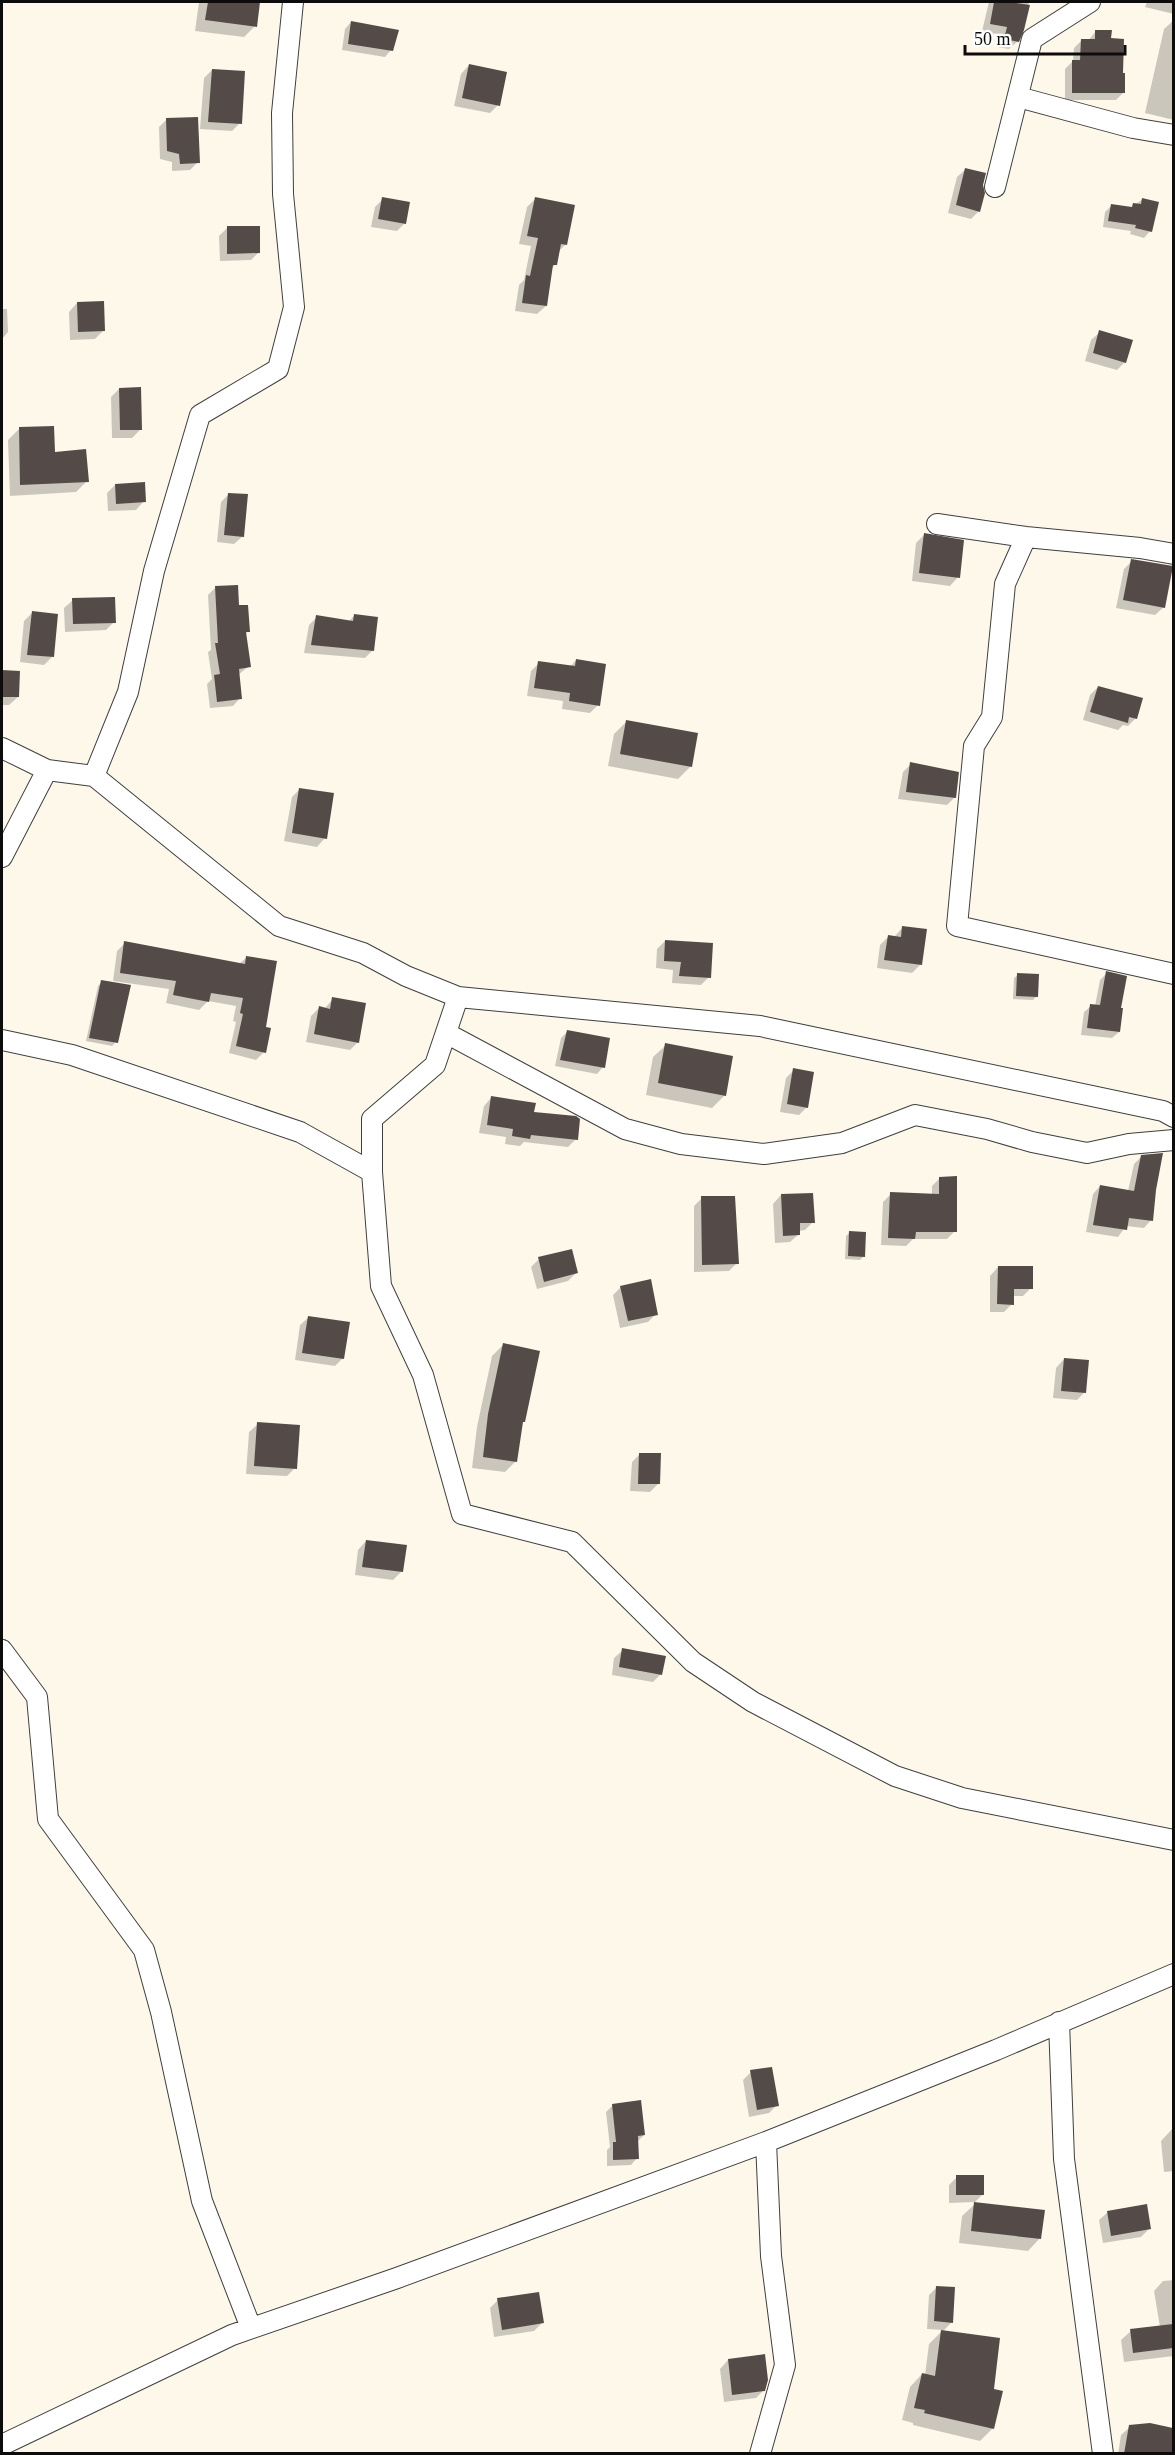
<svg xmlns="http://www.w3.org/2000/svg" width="1175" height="2455" font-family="Georgia,serif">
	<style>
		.shadow { fill: #0003 }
		.building { fill: #544b48 }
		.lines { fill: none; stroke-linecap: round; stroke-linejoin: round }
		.street-casing { stroke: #3f3f3f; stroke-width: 22 }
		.street { stroke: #fff; stroke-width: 20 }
	</style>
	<rect width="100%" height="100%" fill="#fef8eb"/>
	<path class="shadow" d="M199,2H259L255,26L244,37L195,31Z
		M989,2H1029L1023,30L1018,41L1009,49L997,47L1000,35L982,31Z
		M1147,2H1174V14L1145,7Z
		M1174,20V120L1145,113L1164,29Z
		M351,22L391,50L385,57L342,50L345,29Z
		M1096,31L1110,40L1121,75L1124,92L1116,100H1065V69L1073,61L1074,48L1082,40L1088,41Z
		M469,65L498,105L490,113L454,106L461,74Z
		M212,70L240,123L232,131L200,129L204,78Z
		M167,119L198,162L190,170L172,171V162L160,159L159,127Z
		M966,169L979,211L971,219L948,213L957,177Z
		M383,199L405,223L397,231L371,227L375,207Z
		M535,199L566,244L558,252L555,265L551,269L546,306L537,314L515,311L519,285L524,280L531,246L519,244L527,207Z
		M1143,199L1150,231L1144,238L1130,234L1131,231L1103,227L1105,212L1111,206L1130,208Z
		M227,228L259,252L251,260L220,261L219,236Z
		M77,303L103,331L95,339L70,340L69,312Z
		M2,309H7L8,332L2,339Z
		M1100,332L1125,362L1117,370L1085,361L1091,340Z
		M119,389L140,430L132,438H112L111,397Z
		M19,429L53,454L87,481L76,492L10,496L8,440Z
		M115,485L144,501L136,510L108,511L107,493Z
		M229,494L243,536L234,544L217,542L221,502Z
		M924,535L958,577L950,586L912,581L916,543Z
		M1132,561L1164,607L1155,615L1116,608L1124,569Z
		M216,587L238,606L248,631L245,635L249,666L238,675L240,698L233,706L210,708L207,684L212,679L208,652L211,650L208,595Z
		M73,600L114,622L106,630L65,632L64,608Z
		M32,613L52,657L44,665L20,662L24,621Z
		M354,616L373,650L365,658L304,653L309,625L317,617L348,622Z
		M576,660L598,705L590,713L562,709L563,701L527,696L531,671L539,663L570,667Z
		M2,672L19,673L18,697L9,705H2Z
		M1098,687L1136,718L1128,726L1123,725L1118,730L1083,720L1090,695Z
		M626,722L691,766L678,779L608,766L614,734Z
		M911,764L955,797L947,805L898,799L903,772Z
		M300,789L325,838L317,847L284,841L292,797Z
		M903,927L920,965L912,973L877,968L880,945L888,937H894Z
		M665,941L709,977L701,985L672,983L673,970L656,968L657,949Z
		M125,943L239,964L246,958L265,1028L264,1052L256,1060L229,1053L236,1022L233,1021L236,1006L208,1001L199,1010L166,1003L169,989L113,981L117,951Z
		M1107,973L1119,1009V1032L1112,1038L1081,1035L1084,1012L1091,1006H1095L1100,980Z
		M1018,975L1037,996L1033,1000L1013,999L1014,978Z
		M102,982L116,1042L112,1046L86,1041L98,986Z
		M333,999L358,1042L350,1050L306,1042L311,1016L319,1008L324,1009Z
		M568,1031L603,1067L597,1074L555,1066L561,1038Z
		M666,1045L725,1095L712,1108L646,1095L653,1057Z
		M794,1070L807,1107L799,1115L780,1112L786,1078Z
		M492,1097L533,1113L576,1139L568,1147L524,1142L520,1146L505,1144L506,1137L479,1133L484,1106Z
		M1142,1156L1151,1220L1144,1228L1126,1226L1118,1237L1086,1232L1093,1194L1100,1186L1128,1191L1134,1164Z
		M940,1178L955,1231L947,1239H913L906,1246L881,1245L883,1202L891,1194L932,1195V1186Z
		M781,1195L813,1222L805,1230L798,1231L799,1234L790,1242L775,1243L773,1204Z
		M702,1198L737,1263L729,1271L694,1272V1206Z
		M850,1232L864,1256L860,1260L845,1259L846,1236Z
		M539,1259L576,1273L568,1281L537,1289L531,1267Z
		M998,1267L1031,1288L1023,1296H1012V1304L1004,1312H990V1276Z
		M621,1287L656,1314L648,1322L620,1328L613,1295Z
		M309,1317L343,1358L335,1366L295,1360L300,1325Z
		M503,1345L521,1424L516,1461L505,1472L472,1468L477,1427L492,1356Z
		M1064,1359L1085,1392L1077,1400L1053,1398L1056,1368Z
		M258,1424L295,1468L287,1476L246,1474L249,1432Z
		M640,1454L658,1484L650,1492L630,1491L632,1462Z
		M366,1541L401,1572L393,1580L355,1575L358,1550Z
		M623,1650L661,1674L653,1682L612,1675L614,1658Z
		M751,2072L777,2105L769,2113L749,2117L743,2080Z
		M613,2105L644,2135L637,2142V2158L631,2165L607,2166V2150L610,2147L606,2112Z
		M1173,2128L1174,2171L1164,2172L1161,2141Z
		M957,2177L983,2194L975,2202L949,2203V2185Z
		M975,2204L1040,2238L1028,2251L959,2243L962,2216Z
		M1108,2212L1149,2229L1141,2237L1103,2243L1099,2220Z
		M1174,2280V2356L1124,2362L1121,2340L1131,2331L1160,2327L1154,2291L1163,2281Z
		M937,2287L952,2322L942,2332L992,2390L993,2428L980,2441L913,2425V2423L902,2420L910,2387L922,2374L925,2375L929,2344L943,2330L927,2329L929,2295Z
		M498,2300L542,2323L534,2331L494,2337L490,2308Z
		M728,2360L764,2390L756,2398L724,2402L720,2369Z
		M1150,2425L1174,2430V2454H1118L1121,2435L1130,2427Z"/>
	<path class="building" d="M208,2H260L257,27L205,20Z
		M994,2H1010L1030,5L1024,30L1019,42L1004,39L1007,27L990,24Z
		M351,21L399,30L393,51L348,44Z
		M1095,30H1112L1111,38L1124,39L1123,73H1125V93H1072V60H1080L1081,39H1095Z
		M469,64L507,72L500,106L462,98Z
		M212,69L245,71L242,124L208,122Z
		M198,117L200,163L180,164L179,154L167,151L166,118Z
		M965,168L986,173L983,185L985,193L980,212L956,205Z
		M382,197L410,202L406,224L378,219Z
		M535,197L575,205L567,245L561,244L557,265H553L547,306L522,303L526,275L530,276L538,238L527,236Z
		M1142,198L1159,202L1152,232L1135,228L1136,225L1108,221L1111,204L1132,207L1133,203L1141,204Z
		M227,226H260V253L227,254Z
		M104,301L105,331L78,332L77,302Z
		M1099,330L1133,340L1126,363L1093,353Z
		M141,387L142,430H120L119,388Z
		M54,426L55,452L86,449L89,482L20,485L19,427Z
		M145,482L146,502L116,504L115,484Z
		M228,493L248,494L244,537L224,535Z
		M924,533L964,540L960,578L919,573Z
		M1131,559L1173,566L1165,608L1123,600Z
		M238,585L239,605H248L250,632H246L251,667L239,669L242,699L217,702L214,675L220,674L215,643H218L215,586Z
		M115,597L116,623L73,624L72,598Z
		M32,611L58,614L54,657L27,655Z
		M354,614L378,617L374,651L311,645L316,615L353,621Z
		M576,659L606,664L600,706L569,701L570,693L534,688L538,661L575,666Z
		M2,670L20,671L19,697H2Z
		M1098,686L1143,698L1137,719L1129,717L1128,723L1090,712Z
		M626,720L698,733L692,767L620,754Z
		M910,762L959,772L956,798L906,792Z
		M299,788L334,793L327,839L292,833Z
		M902,926L927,929L922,965L884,960L888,935L901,937Z
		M665,940L713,943L711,978L679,976L681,962L664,961Z
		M124,941L245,964L246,956L277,961L266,1027L271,1028L266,1053L236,1046L243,1014L240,1013L243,998L211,993L209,1002L173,995L176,981L120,973Z
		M1106,971L1127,976L1121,1008H1123L1120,1032L1087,1028L1090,1004L1100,1005Z
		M1017,973L1039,974L1038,997L1016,996Z
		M101,980L131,985L118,1043L89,1038Z
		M332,997L366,1003L359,1043L314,1034L319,1006L330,1009Z
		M567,1030L610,1038L605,1068L560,1060Z
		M665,1043L733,1056L726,1096L658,1083Z
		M793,1068L814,1072L808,1108L787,1104Z
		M491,1096L536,1103L534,1112L576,1116L580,1119L578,1140L531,1135L530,1139L512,1136L513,1129L487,1125Z
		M1163,1153L1156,1190L1153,1221L1129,1218L1127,1230L1093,1225L1100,1185L1134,1191L1141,1155Z
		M957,1176V1232H916L915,1239L888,1238L890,1192L939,1194V1177Z
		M813,1193L815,1223H800V1235L783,1236L781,1194Z
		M701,1196H735L739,1264L702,1265Z
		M849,1231L866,1232L865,1257L848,1256Z
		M572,1249L578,1273L544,1282L538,1257Z
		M998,1266H1033V1289H1014V1305L997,1304Z
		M651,1279L658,1315L628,1321L620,1286Z
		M308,1316L350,1322L344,1359L302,1353Z
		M503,1343L540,1351L525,1422H523L517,1462L483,1457L488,1414Z
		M1064,1358L1089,1360L1086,1393L1061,1391Z
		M257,1422L300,1425L297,1469L254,1466Z
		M639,1453H661L660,1484H638Z
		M366,1540L407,1545L403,1572L362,1567Z
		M622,1648L666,1656L662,1675L619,1667Z
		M772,2067L779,2106L757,2110L750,2070Z
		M641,2100L645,2135L638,2136L639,2159L613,2160V2142H616L612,2104Z
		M956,2175H984V2195H956Z
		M974,2202L1045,2210L1041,2239L971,2231Z
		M1147,2204L1151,2229L1111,2236L1107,2211Z
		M936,2286L955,2287L953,2323L934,2321Z
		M539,2292L544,2323L502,2330L497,2298Z
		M1173,2324V2348L1133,2353L1130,2329Z
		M941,2330L1000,2338L994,2389L1003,2391L994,2429L924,2413L925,2410L914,2408L922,2373L935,2376Z
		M765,2354L768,2380L765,2391L732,2395L728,2359Z
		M1150,2423L1173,2428V2454H1124L1129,2425Z"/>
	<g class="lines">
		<defs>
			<path id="street" d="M1018,97L1133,128L1174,135
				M995,187L1032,39L1090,2
				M937,524L1026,537L1140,548L1174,554
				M1026,537L1005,584L992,717L974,746L957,926L1174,974
				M2,748L47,770L94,776L279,926L363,953L406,976L458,997L760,1026L1163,1111L1174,1117
				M94,776L128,692L154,571L200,415L278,369L294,307L283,194L282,113L293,2
				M2,857L47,770
				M446,1033L625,1129L681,1144L764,1154L842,1143L915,1115L987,1129L1032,1142L1087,1153L1129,1144L1174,1140
				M2,1040L72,1055L300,1132L372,1172L381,1286L423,1375L462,1514L572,1542L693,1662L753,1702L895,1776L962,1798L1174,1840
				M372,1172V1119L435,1065L458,997
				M2,1650L37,1697L48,1819L144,1950L161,2012L202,2201L251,2328
				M1059,2022L1064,2159L1103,2454
				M2,2445L232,2335L397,2278L766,2142L996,2050L1174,1974
				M760,2454L785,2365L771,2256L766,2142"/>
		</defs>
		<use href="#street" class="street-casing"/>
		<use href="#street" class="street"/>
	</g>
	<rect width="1175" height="2455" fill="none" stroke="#0c0c0c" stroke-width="6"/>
	<path d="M965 45v9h160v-9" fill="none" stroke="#0c0c0c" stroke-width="3"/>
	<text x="974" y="45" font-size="18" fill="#0c0c0c" stroke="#ffffff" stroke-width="4.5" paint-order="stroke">50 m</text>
</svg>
